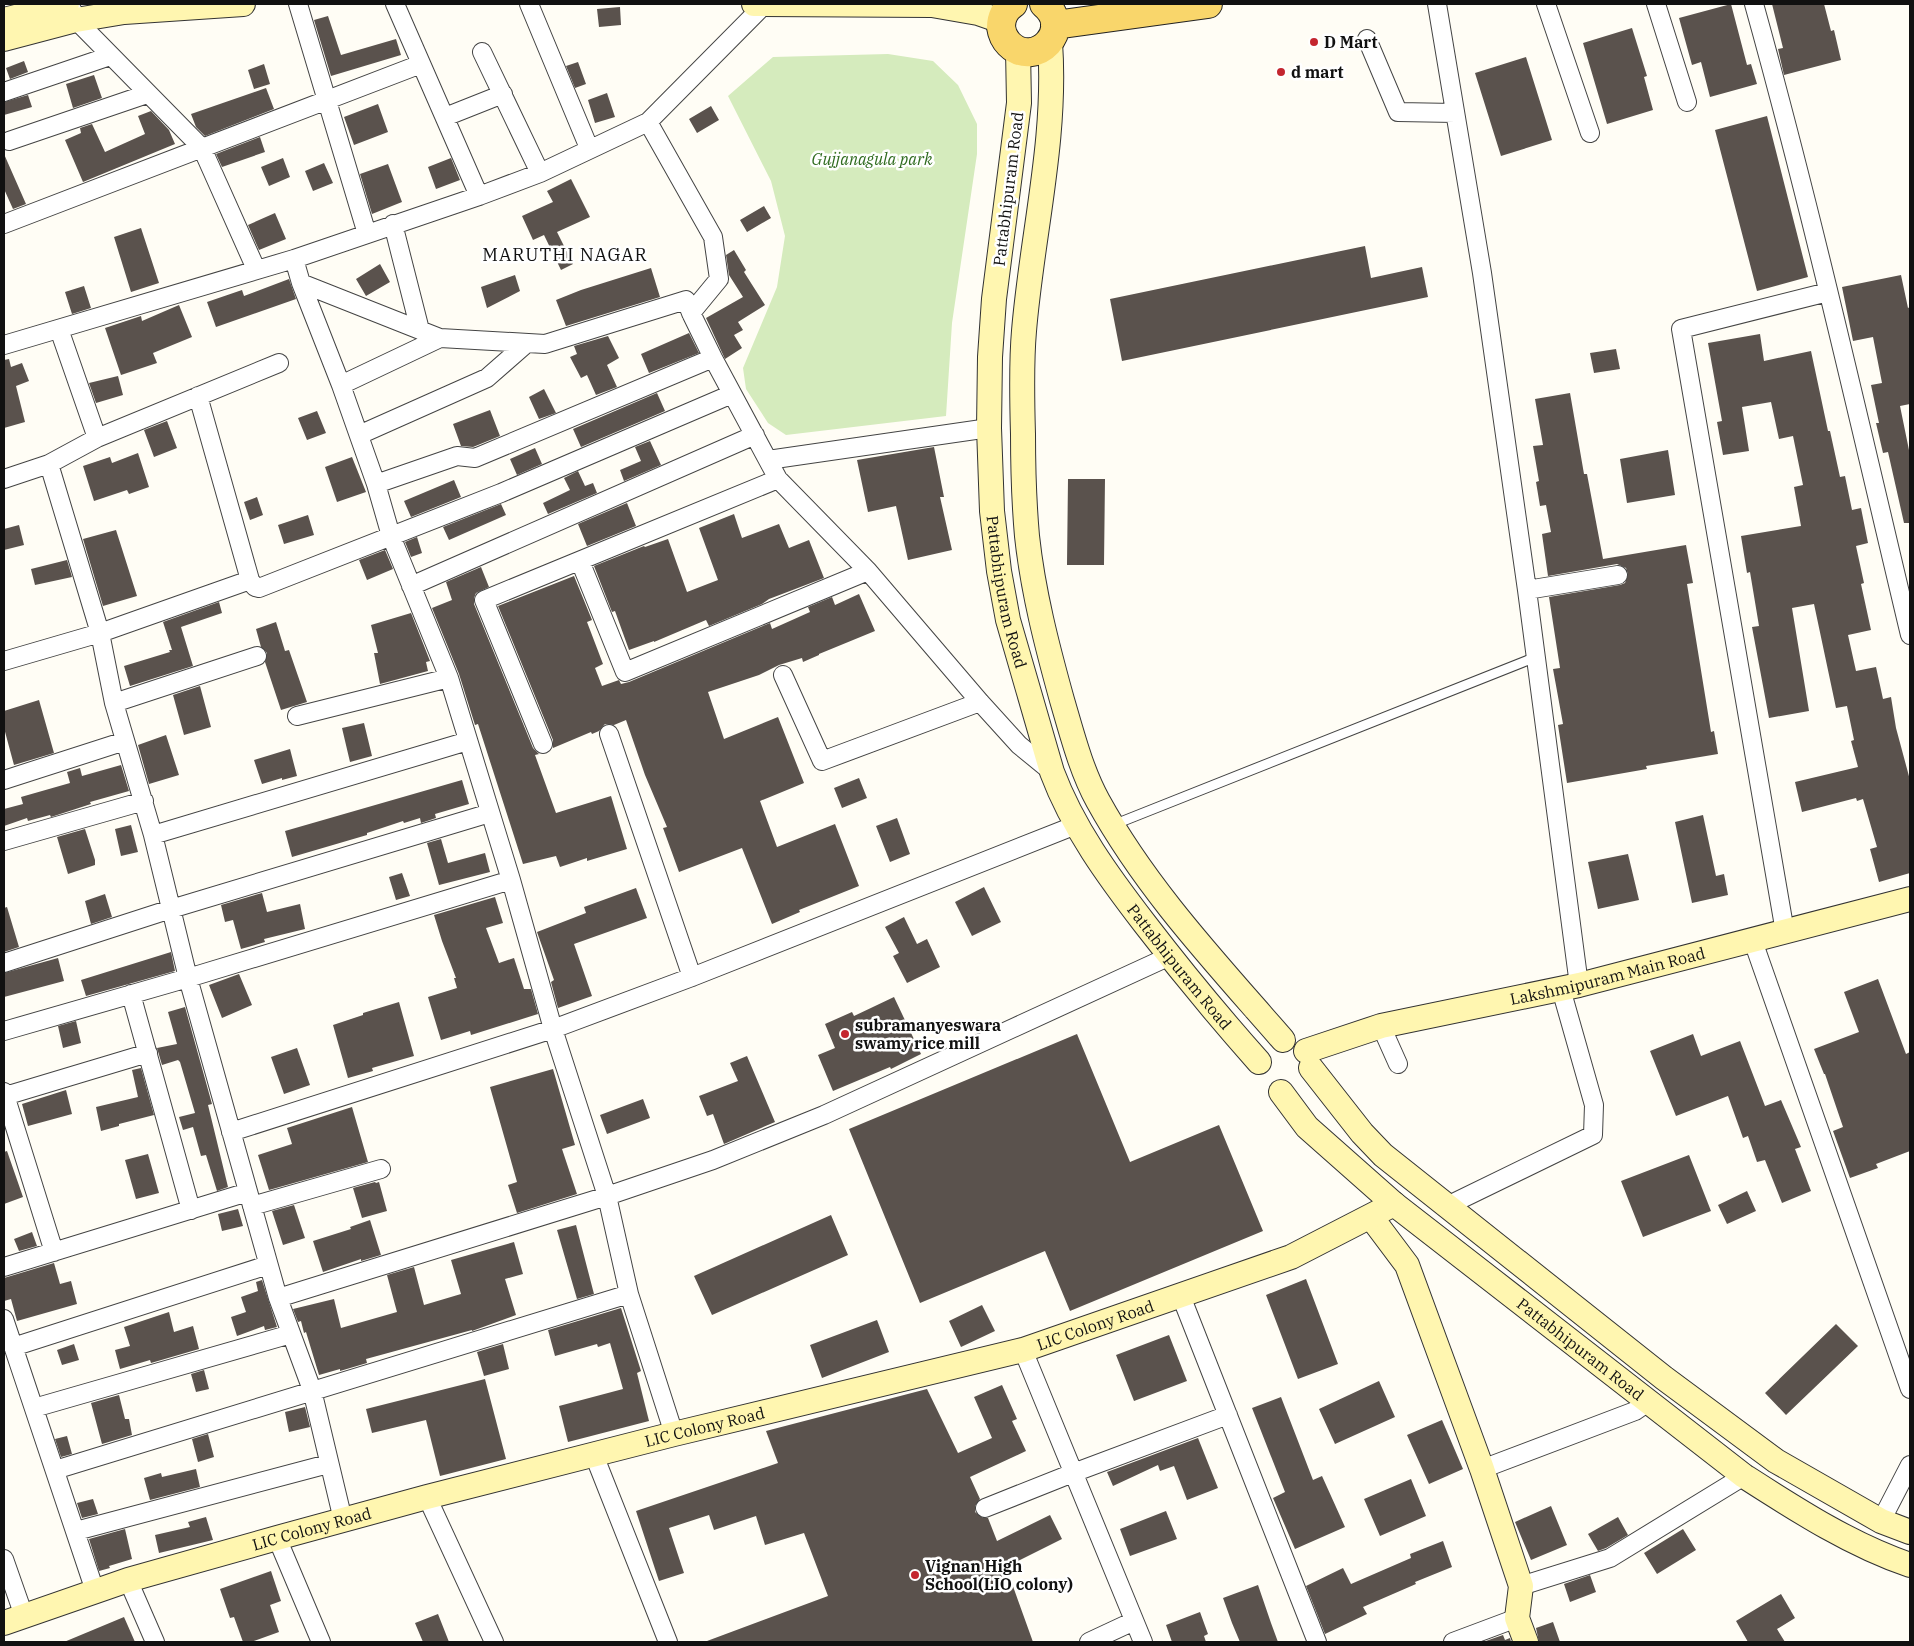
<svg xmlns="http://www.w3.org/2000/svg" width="1914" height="1646" font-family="'IBM Plex Serif',serif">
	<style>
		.green { fill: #d5ebbd }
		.building { fill: #5a524d }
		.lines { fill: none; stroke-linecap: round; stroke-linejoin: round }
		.lane-casing { stroke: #444; stroke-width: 11 }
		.street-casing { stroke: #444; stroke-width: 20 }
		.secondary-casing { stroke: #333; stroke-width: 26 }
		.primary-casing { stroke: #222; stroke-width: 30 }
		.lane { stroke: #fff; stroke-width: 9 }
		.street { stroke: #fff; stroke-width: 18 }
		.secondary { stroke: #fff6b0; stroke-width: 24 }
		.primary { stroke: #f9d66b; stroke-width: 28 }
		.poi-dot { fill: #c4262e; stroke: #fff; stroke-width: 2 }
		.labels { text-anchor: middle; stroke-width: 5; stroke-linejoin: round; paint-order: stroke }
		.poi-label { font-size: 16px; font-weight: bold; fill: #111; stroke: #fff; text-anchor: start }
		.park-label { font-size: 16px; font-style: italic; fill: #2f6b1f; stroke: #fff }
		.street-label { font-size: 16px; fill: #111; stroke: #fff }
		.neighbourhood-label { font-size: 18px; letter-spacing: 1px; fill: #111; stroke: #fff }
	</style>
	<rect width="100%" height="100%" fill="#fffdf5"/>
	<path class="green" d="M888,54L933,61L958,85L977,124V154L952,323L946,416L786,435L768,423L746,389L743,368L777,287L785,236L771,181L728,96L773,57Z"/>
	<path class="building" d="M1731,4L1747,65L1751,64L1757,84L1710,97L1701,62L1692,65L1679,18Z
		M1772,4H1824L1831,31L1834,30L1841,60L1784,75L1778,49L1783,48Z
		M620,7L621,25L599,27L597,9Z
		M328,16L341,55L396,39L401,55L331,76L314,20Z
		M1632,28L1647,76L1644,77L1653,110L1607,124L1583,43Z
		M1526,57L1552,140L1501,156L1475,73Z
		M24,61L28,72L10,79L6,68Z
		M578,62L586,84L575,88L566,66Z
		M264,64L270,84L254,89L248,70Z
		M94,75L102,98L73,108L66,84Z
		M266,88L274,109L205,136L196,127L191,114Z
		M607,93L615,117L595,123L588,100Z
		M28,95L32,107L4,115V102Z
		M378,104L388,132L354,145L344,117Z
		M711,106L719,120L697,133L689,119Z
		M151,111L169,130L175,144L83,182L65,140L81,133L80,128L92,124L105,152L145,134L138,116Z
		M1767,116L1808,277L1757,291L1715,130Z
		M260,137L265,152L222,167L216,154Z
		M4,154L26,204L13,209L4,189Z
		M283,158L290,177L269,186L261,167Z
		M451,158L460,180L436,189L428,167Z
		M324,163L333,183L313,191L305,171Z
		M388,164L402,202L372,214L360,174Z
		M571,179L590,217L557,232L573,264L561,270L544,235L533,240L522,216L553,202L547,191Z
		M764,206L771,218L747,232L740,220Z
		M275,213L286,239L259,250L248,225Z
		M141,228L159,283L131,292L114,237Z
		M1365,246L1371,278L1422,267L1428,297L1122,361L1110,299Z
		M734,250L746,270L744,272L765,305L738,322L743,330L734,335L742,348L725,359L706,318L743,297L729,275L726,255Z
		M380,264L390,282L366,296L356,279Z
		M651,268L660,297L566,326L556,300L581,290Z
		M515,275L520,291L487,308L481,287Z
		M1901,275L1908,308L1910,307V404L1900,406L1910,455V523H1904L1888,452L1883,453L1876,423H1879L1871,385L1882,383L1873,337L1853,341L1842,287Z
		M289,279L296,299L216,327L207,302L242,290L244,296Z
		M84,286L91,308L72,314L65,292Z
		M179,305L192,337L153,353L157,363L121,375L105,328L141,316L142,321Z
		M689,333L699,353L649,373L641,354Z
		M1760,334L1764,361L1811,351L1828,431H1830L1840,477L1845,476L1852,510L1861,508L1868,543L1856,546L1864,583L1861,584L1871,630L1848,635L1856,671L1876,667L1883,699L1891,697L1896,728L1910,780V873L1879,882L1870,849L1877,847L1863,799L1857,801L1856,798L1802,812L1795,782L1858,767L1851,741L1854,740L1847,706L1836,708L1814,604L1792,608L1809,711L1769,718L1752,627L1759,626L1750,572L1747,573L1741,536L1801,526L1794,487L1803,485L1793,436L1779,439L1771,402L1742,407L1749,451L1723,455L1717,422L1722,421L1708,343Z
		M608,336L619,358L607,365L617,387L596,395L587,375L581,378L570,357L577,354L574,346Z
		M1616,349L1620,369L1594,373L1590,353Z
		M9,359L11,367L22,363L29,381L16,386L25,422L4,428V360Z
		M118,376L123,395L96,403L89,383Z
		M544,389L556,413L539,419L529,397Z
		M657,393L665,411L581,447L573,429Z
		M1570,393L1584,474H1587L1603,559L1686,545L1693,583L1687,584L1711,732L1714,731L1718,754L1646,766L1647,769L1567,783L1558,725L1563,724L1553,669L1560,668L1549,597L1620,585L1625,583L1628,574L1626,568L1617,564L1548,576L1542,534L1551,532L1546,505L1540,506L1536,482L1539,481L1533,446L1543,445L1535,399Z
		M490,410L500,436L473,447L461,446L453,424Z
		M317,411L326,433L307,440L298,418Z
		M167,421L177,448L154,457L144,430Z
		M650,441L661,465L624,481L620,470L641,461L635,447Z
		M934,447L944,497H940L952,550L908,560L896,506L868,512L857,460Z
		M535,448L542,464L517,475L510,459Z
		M1668,450L1675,495L1627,503L1620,459Z
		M138,453L149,487L129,494L127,490L94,501L83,466L110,457L112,463Z
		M352,457L366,492L337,502L325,467Z
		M578,471L585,486L593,483L597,493L548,514L543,503L570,490L564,478Z
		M1068,479H1105L1104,565H1067Z
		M454,480L461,497L411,517L404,501Z
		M257,497L263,515L250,520L244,502Z
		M627,503L636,526L587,546L578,524Z
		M501,504L506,515L449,540L443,527Z
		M734,514L742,538L779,524L789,548L809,540L824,578L769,599L762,604L709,626L706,620L654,642V641L629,650L615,611L612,612L594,566L644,546L645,547L668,539L687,592L718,580L699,528Z
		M308,515L314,535L284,544L278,525Z
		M19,525L24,545L4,550V529Z
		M116,530L137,596L103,606L83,539Z
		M417,537L422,553L411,557L405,542Z
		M385,550L393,569L367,580L359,560Z
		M67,560L72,577L35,585L31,569Z
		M481,567L489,587L476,593L474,598V604L533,748L539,754L535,755L556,813L611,796L627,849L587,861V858L560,867L556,856L523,864L478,724L475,725L459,674L432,608L452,600L446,582Z
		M574,576L592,620L587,622L603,664L595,668L602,686L619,680L621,684L629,682L770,623L772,629L810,612L808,607L832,597L835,605L859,594L875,631L819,654V655L803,662L802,658L779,665L759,675L708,692L724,739L778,717L804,783L760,801L777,847L835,824L859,886L799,910L800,912L772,924L742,848L679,872L663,828L667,827L645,775L626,720L614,725L605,724L599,731L592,734L591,732L553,748V740L498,606Z
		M219,602L222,613L181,627L193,666L130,686L124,666L170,652L169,650H172L163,622Z
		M411,613L430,661L426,662L428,671L380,684L374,653H378L371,625Z
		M276,622L285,651L289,650L307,702L281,710L265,662L267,653L261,647L256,629Z
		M200,686L211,727L184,735L173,695Z
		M39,700L54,753L14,765L4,728V711Z
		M364,723L372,756L350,762L342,728Z
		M166,735L179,775L149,784L138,745Z
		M290,749L297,776L282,780V778L262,784L254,760Z
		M121,765L129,791L90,802L91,804L51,817L50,815L28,821L27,818L4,826V809L23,804L21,797L70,783L67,772L80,768L82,776Z
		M859,778L867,798L842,808L834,788Z
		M462,780L469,804L435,814L436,818L421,823L420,818L404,823L403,821L367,833V835L292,857L285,831Z
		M1703,815L1716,876L1724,874L1728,895L1692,903L1675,822Z
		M897,818L910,854L890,862L876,826Z
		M131,825L138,852L121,856L115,829Z
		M85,829L95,860V865L68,874L57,837Z
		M441,839L448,863L485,853L490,872L439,885L427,843Z
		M1628,854L1639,900L1598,909L1588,862Z
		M402,873L410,896L396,900L389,877Z
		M984,887L1001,922L972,936L955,902Z
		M636,888L647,918L574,944L592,996L558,1008L551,982L554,980L537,932L586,913L584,907Z
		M262,893L267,912L300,904L305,929L264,939L265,942L241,949L233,920L225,922L221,905Z
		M105,894L112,917L91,924L85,901Z
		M495,897L503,923L486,928L499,963L514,958L524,989H531L538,1014L471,1035L470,1031L441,1040L428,997L457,988L454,978H456L442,941L434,915Z
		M7,907L19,947L4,952V908Z
		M904,917L917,944L927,939L940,967L907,983L893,956L899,953L885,927Z
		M171,952L175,971L86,996L81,980Z
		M58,958L64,981L4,997V973Z
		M239,974L252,1005L222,1018L209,985Z
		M1878,979L1906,1054L1910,1052V1151L1876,1164L1878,1168L1850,1178L1833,1131L1843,1127L1825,1074H1824L1814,1049L1859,1032L1844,992Z
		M894,997L921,1054L891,1069L890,1067L833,1091L818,1055L835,1048L825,1024L852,1012L854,1016Z
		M399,1002L414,1056L372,1068L373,1071L348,1078L333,1025L363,1015V1013Z
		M185,1007L212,1104L208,1105L228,1187L217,1191L206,1155L201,1156L193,1127L183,1130L179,1117L195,1113L180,1062L178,1060L162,1065L157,1048L177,1044L168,1012Z
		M76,1021L81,1043L63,1048L58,1026Z
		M1077,1034L1130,1162L1219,1125L1263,1231L1070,1311L1045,1251L920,1303L849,1129Z
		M1693,1034L1701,1056L1740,1041L1765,1106L1781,1100L1801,1147L1795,1149L1811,1191L1782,1203L1765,1160L1757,1162L1748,1136L1743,1138L1728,1096L1676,1116L1650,1051Z
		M297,1048L310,1085L284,1094L271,1057Z
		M747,1056L775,1122L724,1144L713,1114L707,1116L699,1096L738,1081L730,1063Z
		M141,1068L154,1115L119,1124V1126L101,1131L96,1107L138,1097L132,1070Z
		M553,1069L575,1145L562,1149L577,1194L517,1213L508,1185L517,1182L490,1087Z
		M66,1090L72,1114L28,1126L22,1104Z
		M643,1099L650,1118L607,1134L600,1115Z
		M352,1107L368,1162L269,1190L258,1155L292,1144L287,1128Z
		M7,1151L23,1197L4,1204V1152Z
		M148,1154L159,1193L136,1199L125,1160Z
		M1689,1155L1711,1211L1643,1237L1621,1181Z
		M375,1182L376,1183L379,1182L387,1211L362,1218L353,1188Z
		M1747,1191L1756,1211L1727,1224L1718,1205Z
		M294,1205L305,1238L283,1245L272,1211Z
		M238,1209L243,1226L222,1231L218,1214Z
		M831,1215L848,1255L712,1315L694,1276Z
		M370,1220L381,1255L361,1261V1259L323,1272L313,1241L351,1229L350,1227Z
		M576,1225L594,1294L577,1299L557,1230Z
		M32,1232L37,1246L19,1251L14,1239Z
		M514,1242L523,1274L505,1279L516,1315L472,1331V1330L366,1359L367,1363L340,1371V1369L319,1375L306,1332L304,1333L301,1321L298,1322L293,1309L334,1299L341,1328L397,1312L387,1275L414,1267L424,1305L461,1294L451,1260Z
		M54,1263L60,1284L71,1281L77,1304L17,1321L11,1299L4,1301V1278Z
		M1306,1279L1338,1364L1298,1379L1266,1295Z
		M262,1280L277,1327L265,1330L264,1326L237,1336L231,1317L246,1312L241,1297L258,1291L256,1282Z
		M982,1305L995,1331L961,1347L949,1321Z
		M621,1308L641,1371L637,1373L649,1421L568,1442L559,1406L623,1389L610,1343L598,1347L597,1344L555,1356L548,1330Z
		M169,1312L174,1332L193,1326L199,1349L151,1363L150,1360L120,1369L115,1350L130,1346L124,1327Z
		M877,1320L889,1352L822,1378L810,1345Z
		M1836,1324L1858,1346L1786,1415L1765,1393Z
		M1169,1335L1187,1381L1134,1401L1116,1355Z
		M74,1344L79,1360L62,1365L57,1350Z
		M503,1344L509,1369L484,1376L477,1352Z
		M204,1370L209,1389L196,1392L191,1374Z
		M485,1379L506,1459L440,1476L426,1420L372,1433L366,1409Z
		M1379,1381L1395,1417L1335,1444L1319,1409Z
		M1002,1385L1017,1419L1012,1421L1026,1451L970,1477L980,1499L975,1506V1512L983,1518H988L997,1541L1050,1515L1062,1539L1006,1567L1033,1642H707V1641L828,1596L804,1533L765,1545L756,1516L714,1530L709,1515L669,1528L684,1573L659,1581L636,1511L778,1463L766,1431L927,1389L958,1453L992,1438L974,1397Z
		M119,1395L125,1419H129L132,1435L102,1444L91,1403Z
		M1281,1397L1313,1480L1322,1476L1345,1527L1295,1549L1273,1498L1285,1492L1252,1408Z
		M305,1407L310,1427L289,1432L285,1412Z
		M1442,1420L1463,1469L1429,1484L1407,1435Z
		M208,1434L214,1457L198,1462L192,1439Z
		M67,1436L72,1454L61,1457L55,1439Z
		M1198,1438L1218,1488L1187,1500L1174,1466L1160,1471L1158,1465L1113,1486L1107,1472Z
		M196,1469L200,1487L150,1500L144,1478L161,1473L162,1477Z
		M1411,1479L1426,1516L1380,1536L1364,1499Z
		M93,1499L98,1514L82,1518L77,1503Z
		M1551,1506L1567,1545L1531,1560L1515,1522Z
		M1166,1511L1177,1539L1130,1556L1120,1529Z
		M206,1517L213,1540L159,1553L155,1535L190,1527L188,1522Z
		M1618,1517L1628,1535L1606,1548L1598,1551L1588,1534Z
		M125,1529L132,1559L109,1566L110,1568L99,1571L89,1539Z
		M1683,1529L1696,1550L1657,1574L1644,1553Z
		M1443,1541L1452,1567L1415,1582L1416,1584L1363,1607L1367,1614L1325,1634L1306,1586L1343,1568L1351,1584L1411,1558L1410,1554Z
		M271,1571L281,1601L270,1605L279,1632L251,1642H243L234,1617L230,1618L220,1589Z
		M1590,1575L1596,1592L1570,1602L1564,1584Z
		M1258,1585L1271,1623L1278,1642H1240L1232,1623L1223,1598Z
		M1781,1594L1795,1618L1777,1629L1785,1642H1748L1736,1621Z
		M1200,1612L1208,1634L1204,1636L1206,1642H1172L1166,1625Z
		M438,1614L449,1642H423L415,1623Z
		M124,1617L135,1642H64Z
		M1553,1622L1560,1642H1539L1536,1628Z
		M1503,1635L1505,1640L1510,1638L1511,1642H1483Z"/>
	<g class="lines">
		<defs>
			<path id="lane" d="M1113,825L1536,657"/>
			<path id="street" d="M298,4L367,234
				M395,4L479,196
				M529,4L589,148
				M1437,4L1482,273L1527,590L1579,985
				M1546,4L1590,133
				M1656,4L1687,102
				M1754,4C1812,212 1860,425 1910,635
				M73,11L76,20L202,148L256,269
				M1367,39L1398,112L1455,113
				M482,52L540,173
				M4,92L110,56
				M445,117L503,94
				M648,122L713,237L719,279L691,313
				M9,141L147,94
				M4,224L421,64
				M393,224L420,330
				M294,259L301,283L440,338L545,344L686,300L691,313L713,358L778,479L868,571L980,702L1019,745L1052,772
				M301,283L341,385L376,484L391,536L449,678L511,880L553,1029L607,1196L629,1294L674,1434
				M59,329L97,438
				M4,345L294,259L479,196L540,173L648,122L765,4
				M341,385L440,338
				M198,396L250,580L255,587L259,588L501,493L732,394
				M359,435L487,378L527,343
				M768,460L989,428
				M49,464L100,633L114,703L153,835L188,978L278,1298L312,1390L343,1520
				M4,479L49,464L97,438L279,363
				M376,484L457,456L475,458L713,358
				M580,561L625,672L868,571
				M411,586L755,435
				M1527,590L1618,575
				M4,661L100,633L250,580
				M783,675L822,761L980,702
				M114,703L257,656
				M297,716L449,678
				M609,734L692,977
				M543,744L484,600L778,479
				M4,780L125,741
				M153,835L468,741
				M4,841L144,801
				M1785,932L1681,329L1828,292
				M1753,941L1910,1389
				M4,963L171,909L490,813
				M131,994L191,1210
				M1381,1026L1398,1064
				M4,1031L188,978L511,880
				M4,1092L54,1252
				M5,1096L148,1053
				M231,1132L553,1029L692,977L1076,825
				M252,1206L381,1169
				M1447,1206L1593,1135L1594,1105L1561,989
				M4,1267L248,1192
				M1181,1296L1317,1642
				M278,1298L607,1196L713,1160L824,1115L1170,956
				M4,1319L95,1591
				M13,1347L268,1265
				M1023,1350L1143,1642
				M34,1408L291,1334
				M594,1455L668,1642
				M1482,1469L1635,1411L1648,1402
				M55,1470L629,1294
				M427,1497L494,1642
				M985,1508L1073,1473L1228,1415
				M1881,1521L1910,1465
				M76,1531L328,1464
				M277,1538L321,1642
				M4,1559L24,1616
				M128,1580L155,1642
				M1521,1586L1610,1558L1744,1476
				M1089,1642L1134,1621
				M1453,1642L1517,1618"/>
			<g id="secondary">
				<path d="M754,4L932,5L978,13L1001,21"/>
				<path d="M4,20L67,4"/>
				<path d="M4,39L76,20L124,12L243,4"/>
				<path d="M1050,42C1057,140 1032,234 1024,331C1021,365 1022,400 1023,434C1023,468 1024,502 1027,536C1033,592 1047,646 1062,700C1072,734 1081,770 1098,801C1147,890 1217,964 1283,1040"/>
				<path id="s1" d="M1018,50L1019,103L994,299L990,357L989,428L992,511L999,571L1008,620L1052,772C1073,828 1108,876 1145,924C1181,971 1219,1017 1259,1062"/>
				<path id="s2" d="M1306,1051L1381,1026L1579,985L1910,899"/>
				<path d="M1311,1068L1362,1133L1383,1155L1664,1378L1776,1461L1881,1521L1910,1532"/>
				<path id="s3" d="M1281,1092L1307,1127L1394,1204L1744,1476C1797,1510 1851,1545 1910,1565"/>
				<path d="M1371,1217L1407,1265L1482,1469L1521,1586L1517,1618L1526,1642"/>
				<path id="s4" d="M4,1623L128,1580L277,1538L427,1497L674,1434L1023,1350L1291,1257L1394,1204"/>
			</g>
			<path id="primary" d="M1013,4C1005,9 1001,18 1001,27C1002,34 1004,39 1009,44C1035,70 1075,29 1044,4
				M1055,25L1208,4"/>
		</defs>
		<use href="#lane" class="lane-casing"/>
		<use href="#street" class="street-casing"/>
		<use href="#secondary" class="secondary-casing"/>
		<use href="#primary" class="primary-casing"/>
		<use href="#lane" class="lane"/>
		<use href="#street" class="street"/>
		<use href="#secondary" class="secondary"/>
		<use href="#primary" class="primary"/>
	</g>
	<g class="poi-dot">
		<circle cx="1314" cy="42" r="5"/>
		<circle cx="1281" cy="72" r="5"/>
		<circle cx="845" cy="1034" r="5"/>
		<circle cx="915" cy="1575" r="5"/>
	</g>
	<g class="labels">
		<g class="poi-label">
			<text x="1324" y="48">D Mart</text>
			<text x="1291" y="78">d mart</text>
			<text x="855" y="1031">subramanyeswara<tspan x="855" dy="18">swamy rice mill</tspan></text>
			<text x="925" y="1572">Vignan High<tspan x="925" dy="18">School(LIO colony)</tspan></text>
		</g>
		<g class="park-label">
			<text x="872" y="165">Gujjanagula park</text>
		</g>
		<g class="street-label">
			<text transform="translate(1008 189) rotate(-83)" y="6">Pattabhipuram Road</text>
			<text dy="6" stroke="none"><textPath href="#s1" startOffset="545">Pattabhipuram Road</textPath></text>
			<text dy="6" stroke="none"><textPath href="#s1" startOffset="965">Pattabhipuram Road</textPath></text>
			<text dy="6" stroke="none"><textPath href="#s2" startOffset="311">Lakshmipuram Main Road</textPath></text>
			<text dy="6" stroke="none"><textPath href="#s4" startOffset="1132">LIC Colony Road</textPath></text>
			<text dy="6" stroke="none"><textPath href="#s3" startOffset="396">Pattabhipuram Road</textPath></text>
			<text dy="6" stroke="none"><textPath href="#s4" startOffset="728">LIC Colony Road</textPath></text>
			<text dy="6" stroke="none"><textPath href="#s4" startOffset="322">LIC Colony Road</textPath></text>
		</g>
		<g class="neighbourhood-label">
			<text x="565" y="261">MARUTHI NAGAR</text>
		</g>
	</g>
	<rect width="1914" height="1646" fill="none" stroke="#111111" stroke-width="10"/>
</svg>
